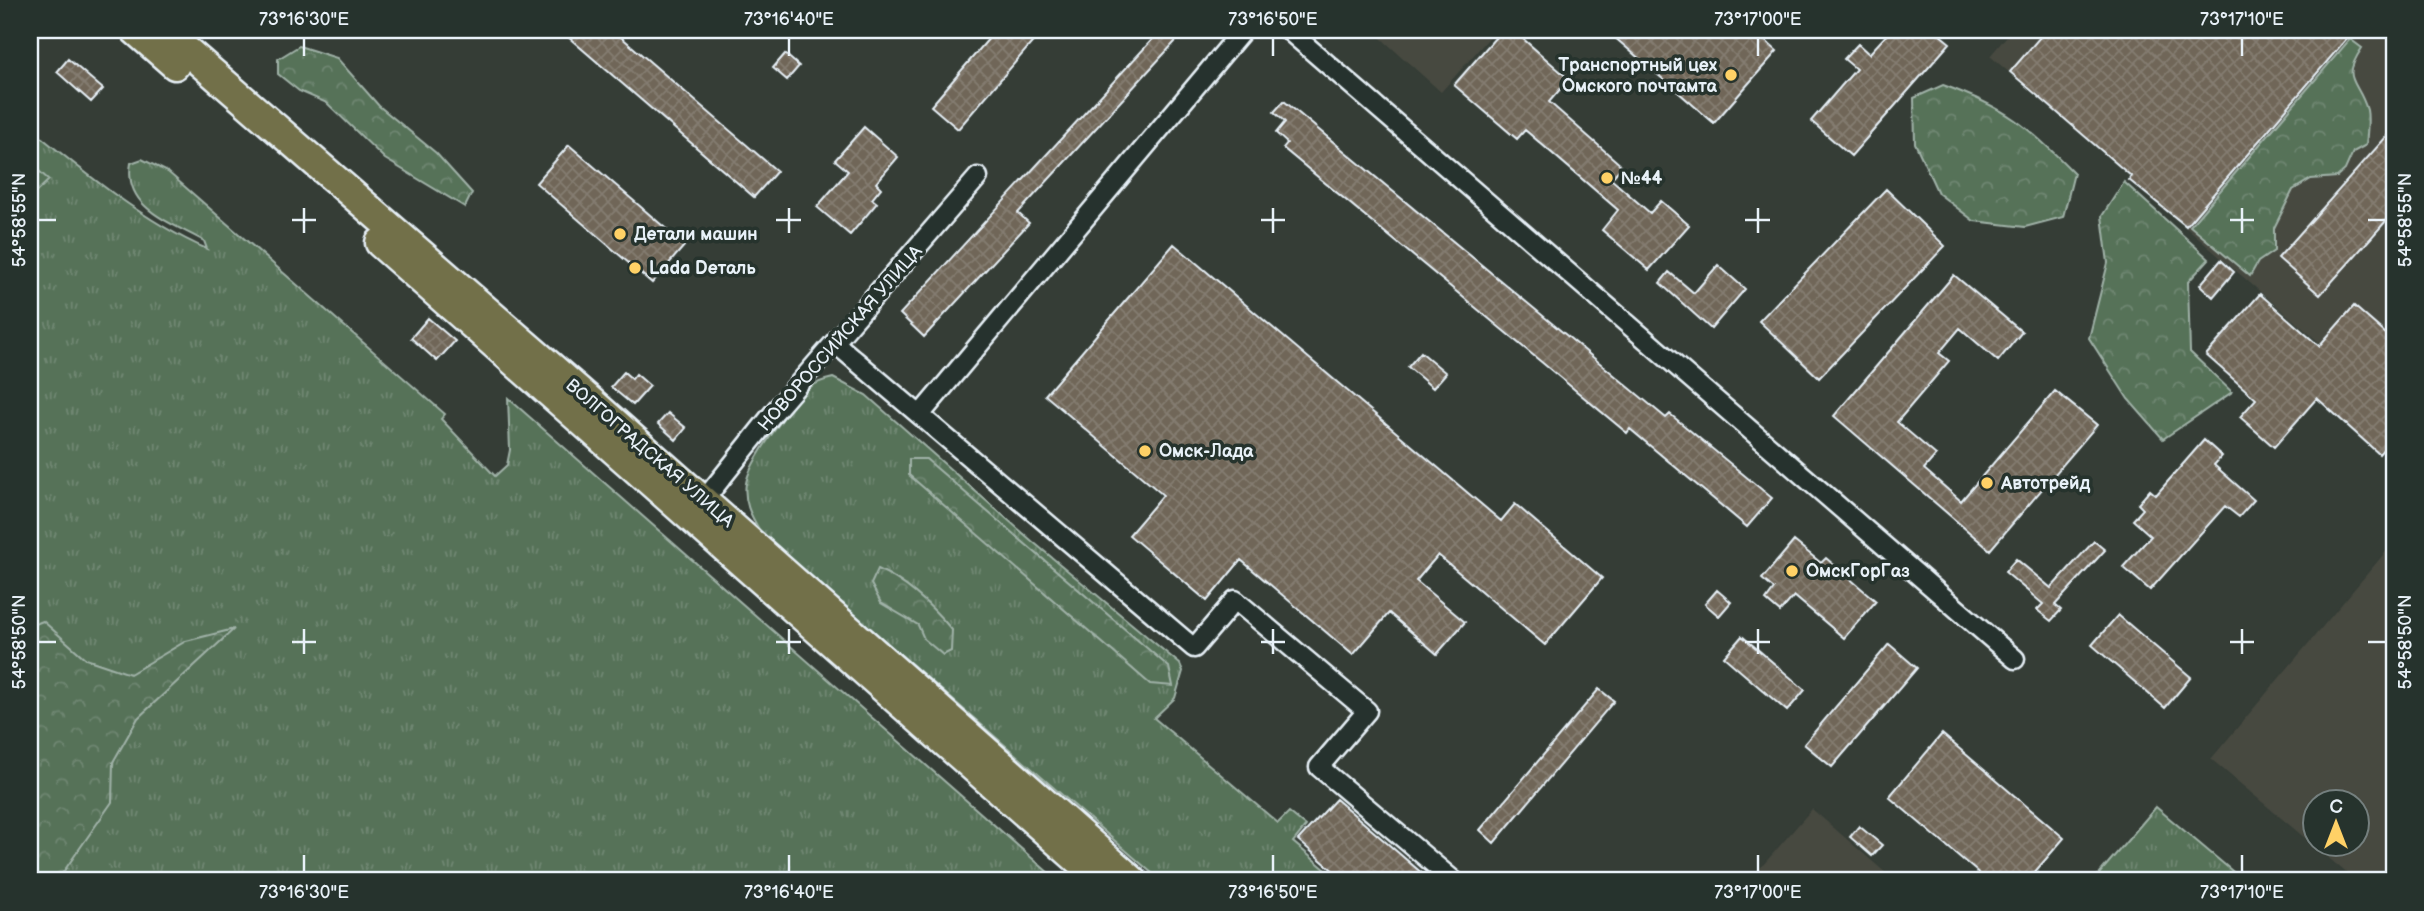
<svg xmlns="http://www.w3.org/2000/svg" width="2424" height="911" font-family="'Balsamiq Sans',sans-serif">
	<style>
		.built { fill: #474940; fill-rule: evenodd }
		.grass { fill: url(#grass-tufts); stroke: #a0b2a8; stroke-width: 2 }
		.forest { fill: url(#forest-crowns); stroke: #a0b2a8; stroke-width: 2 }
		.building { fill: url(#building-cross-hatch); stroke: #e8f1f8; stroke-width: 2 }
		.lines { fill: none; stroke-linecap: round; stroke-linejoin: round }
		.minor-casing { stroke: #e8f1f8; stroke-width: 23 }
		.primary-casing { stroke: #e8f1f8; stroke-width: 33 }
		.minor { stroke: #26332d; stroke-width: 18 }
		.primary { stroke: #726f4a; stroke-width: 28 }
		.ticks { fill: none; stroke: #e8f1f8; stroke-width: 2.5 }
		.poi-dot { fill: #ffd166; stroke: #26332d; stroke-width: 2.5 }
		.labels { text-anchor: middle; stroke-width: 7; stroke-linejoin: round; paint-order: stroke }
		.poi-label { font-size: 18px; font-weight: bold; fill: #e8f1f8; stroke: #26332d; text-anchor: start }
		.street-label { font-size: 18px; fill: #e8f1f8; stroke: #26332d }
		.neatline { fill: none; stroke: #e8f1f8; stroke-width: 2.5 }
		.ticks-label { font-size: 18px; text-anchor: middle; fill: #e8f1f8 }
	</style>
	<defs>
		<pattern id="grass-tufts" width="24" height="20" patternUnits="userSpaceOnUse" patternTransform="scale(1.75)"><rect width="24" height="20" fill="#577259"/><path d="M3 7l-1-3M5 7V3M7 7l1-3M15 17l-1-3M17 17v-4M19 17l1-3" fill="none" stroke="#6f8772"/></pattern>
		<pattern id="forest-crowns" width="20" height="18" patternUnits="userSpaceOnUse" patternTransform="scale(1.75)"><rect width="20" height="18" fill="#577259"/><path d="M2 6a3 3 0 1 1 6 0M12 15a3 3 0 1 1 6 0" fill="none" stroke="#6f8772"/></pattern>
		<pattern id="building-cross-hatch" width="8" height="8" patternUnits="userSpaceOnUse" patternTransform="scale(1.75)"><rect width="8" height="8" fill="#706658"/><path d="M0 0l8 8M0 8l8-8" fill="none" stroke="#847c71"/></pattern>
	</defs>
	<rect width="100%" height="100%" fill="#353d36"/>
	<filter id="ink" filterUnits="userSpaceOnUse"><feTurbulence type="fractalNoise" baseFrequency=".0143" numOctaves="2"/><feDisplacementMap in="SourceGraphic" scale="14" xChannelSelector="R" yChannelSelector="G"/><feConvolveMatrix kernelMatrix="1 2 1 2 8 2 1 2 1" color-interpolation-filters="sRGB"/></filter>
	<g filter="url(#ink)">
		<path class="built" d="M1372,30H1496L1441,92Z
			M2012,30H2144L2066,121L1990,56Z
			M2354,30H2394V407L2185,227Z
			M2394,542V881H2356L2211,759ZM2358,802V844H2316V802Z
			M1812,809L1895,881H1749Z"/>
		<path class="grass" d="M30,128C81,170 146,223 207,249L204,241C170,222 123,208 131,163L142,159L168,172L445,414L441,419L495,476L507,465L510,450L508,398L1058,881H30Z
			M833,378L866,395L1032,541L1180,664L1183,671L1175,698L1154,718L1278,823L1289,812L1306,826L1293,842L1339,881H1161L761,533C752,517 743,503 746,483C750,461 792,403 809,388C816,382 824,380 833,378Z
			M2156,807L2244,881H2093Z"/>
		<path class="forest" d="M2350,39L2362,48C2340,81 2358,79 2367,110C2369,120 2367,134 2366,145L2353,152L2345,170L2337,177L2311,179L2293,190L2274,228V251L2258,262L2250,276L2190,226Z
			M299,46L337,58L379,106L436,153L472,193L465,207L385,159L327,103L299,91L278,74V59Z
			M1943,85C2007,108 2028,126 2074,173L2063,217L2025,227L1974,221L1938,193L1915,143L1914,98Z
			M30,163L49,180L30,198Z
			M2124,182L2209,259L2188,282L2190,352L2232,392L2163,439L2128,399L2089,338L2108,263L2102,216Z
			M909,459H926L1169,667L1173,686L1150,684L909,475Z
			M878,569C908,583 931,605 952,630L951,651L943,655L924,639L918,625L881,603L871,584Z
			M43,621L86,659L130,674L186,641L234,629L138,718L113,762L112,802L57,881H30V626Z"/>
		<path class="building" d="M560,30H613L777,171L754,197Z
			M996,30H1043L958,129L931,106Z
			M1161,30H1186L1018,213L1029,223L924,337L900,314Z
			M1502,30H1513L1569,79L1549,102L1622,166L1611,179L1650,213L1661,201L1689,225L1649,270L1602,230L1618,210L1525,130L1517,139L1454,85Z
			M1606,30H1753L1777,51L1714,123Z
			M1891,30H1934L1950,43L1851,156L1811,121L1856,69L1844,59L1858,44L1869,54Z
			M2046,30H2354L2186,226L2129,180L2131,176L2010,72Z
			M785,54L799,66L787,80L773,68Z
			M68,59L103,89L91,102L57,72Z
			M1284,101L1666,418L1670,414L1772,498L1747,527L1630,429L1627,433L1283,148L1287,143L1276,133L1285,122L1274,112Z
			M864,127L898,157L876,183L881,188L872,199L877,203L850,235L817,207L848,171L835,160Z
			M2394,128V212L2320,295L2278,258Z
			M569,145L685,245L652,283L536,183Z
			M1886,189L1945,246L1819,378L1759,321Z
			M1174,244L1501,521L1515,504L1602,578L1545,645L1438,555L1416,581L1465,622L1437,654L1389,613L1353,655L1241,560L1207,601L1129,535L1163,495L1045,395Z
			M2221,260L2234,272L2213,297L2200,285Z
			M1718,265L1745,289L1711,329L1660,283L1669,272L1694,293Z
			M1954,275L2022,332L1998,361L1960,328L1939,353L1949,361L1897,422L1936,455L1924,469L1961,501L2055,391L2097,425L1990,550L1834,416Z
			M2260,294L2319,346L2354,306L2394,341V437L2379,454L2317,398L2274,447L2240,417L2256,399L2206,355Z
			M428,318L455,341L437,361L411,338Z
			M1421,352L1446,373L1433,388L1408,367Z
			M624,372L632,379L636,374L650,386L633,405L611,387Z
			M668,413L686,428L676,440L658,424Z
			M2204,440L2222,456L2214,465L2254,500L2239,517L2225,506L2150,590L2123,567L2151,536L2133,520L2143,509L2138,504L2150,490L2156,495Z
			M1794,541L1821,563L1826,558L1876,601L1844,638L1794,596L1780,612L1766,600L1774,589L1762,579Z
			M2094,541L2105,550L2055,605L2061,610L2051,621L2037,610L2043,604L2005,572L2016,559L2051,588Z
			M1717,590L1731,602L1719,616L1705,604Z
			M2118,615L2191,677L2165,708L2092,645Z
			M1742,636L1805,690L1787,711L1724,657Z
			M1889,644L1917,668L1832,767L1804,744Z
			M1599,689L1614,701L1494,843L1480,830Z
			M1942,734L2064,838L2027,881H1988L1889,797Z
			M1336,799L1431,881H1345L1298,840Z
			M1859,826L1882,845L1872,856L1850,837Z"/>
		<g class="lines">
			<defs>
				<path id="minor" d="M1288,30L2015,659
					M836,344L1194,648L1235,600L1367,711L1319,767L1454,881
					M920,415L1243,30
					M704,500L775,411L978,177"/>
				<path id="primary" d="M135,30L175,65
					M163,30L587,398L1133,881
					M380,243L1102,881"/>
			</defs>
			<use href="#minor" class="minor-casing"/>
			<use href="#primary" class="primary-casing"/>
			<use href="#minor" class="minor"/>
			<use href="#primary" class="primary"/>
		</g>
	</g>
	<path class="ticks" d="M304,38V56M789,38V56M1273,38V56M1758,38V56M2242,38V56M304,208V233M789,208V233M1273,208V233M1758,208V233M2242,208V233M38,220H56M292,220H316M776,220H801M1261,220H1285M1745,220H1770M2230,220H2254M2368,220H2386M304,629V654M789,629V654M1273,629V654M1758,629V654M2242,629V654M38,642H56M292,642H316M776,642H801M1261,642H1285M1745,642H1770M2230,642H2254M2368,642H2386M304,855V872M789,855V872M1273,855V872M1758,855V872M2242,855V872"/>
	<g class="poi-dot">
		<circle cx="1731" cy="75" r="7"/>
		<circle cx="1607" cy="178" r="7"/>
		<circle cx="620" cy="234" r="7"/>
		<circle cx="635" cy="268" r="7"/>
		<circle cx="1145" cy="451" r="7"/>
		<circle cx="1987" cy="483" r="7"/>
		<circle cx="1792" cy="571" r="7"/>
	</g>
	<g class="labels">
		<g class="poi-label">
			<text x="1717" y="71" text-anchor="end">Транспортный цех<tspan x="1717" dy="21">Омского почтамта</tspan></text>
			<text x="1621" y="184">№44</text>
			<text x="634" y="240">Детали машин</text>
			<text x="649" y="274">Lada Dеталь</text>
			<text x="1159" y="457">Омск-Лада</text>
			<text x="2001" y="489">Автотрейд</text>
			<text x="1806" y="577">ОмскГорГаз</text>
		</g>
		<g class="street-label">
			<text transform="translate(840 338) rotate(-49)" y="6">НОВОРОССИЙСКАЯ УЛИЦА</text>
			<text transform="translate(650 453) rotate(41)" y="6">ВОЛГОГРАДСКАЯ УЛИЦА</text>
		</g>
	</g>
	<rect width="2424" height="911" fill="none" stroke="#26332d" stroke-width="77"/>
	<g transform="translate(2336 823)"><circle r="33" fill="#26332d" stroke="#747f7e" stroke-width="2"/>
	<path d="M0-5L12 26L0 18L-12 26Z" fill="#ffd166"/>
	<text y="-10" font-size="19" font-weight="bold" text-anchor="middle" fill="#e8f1f8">С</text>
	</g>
	<rect x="38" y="38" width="2348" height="834" class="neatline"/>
	<g class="ticks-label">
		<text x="304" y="25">73°16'30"E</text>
		<text x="789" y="25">73°16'40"E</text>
		<text x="1273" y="25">73°16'50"E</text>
		<text x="1758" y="25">73°17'00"E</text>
		<text x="2242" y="25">73°17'10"E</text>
		<text transform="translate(19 220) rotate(-90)" y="6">54°58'55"N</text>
		<text transform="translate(2405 220) rotate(-90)" y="6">54°58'55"N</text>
		<text transform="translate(19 642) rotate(-90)" y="6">54°58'50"N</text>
		<text transform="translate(2405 642) rotate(-90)" y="6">54°58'50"N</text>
		<text x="304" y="898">73°16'30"E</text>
		<text x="789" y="898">73°16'40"E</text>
		<text x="1273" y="898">73°16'50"E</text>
		<text x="1758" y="898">73°17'00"E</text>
		<text x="2242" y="898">73°17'10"E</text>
	</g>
</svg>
